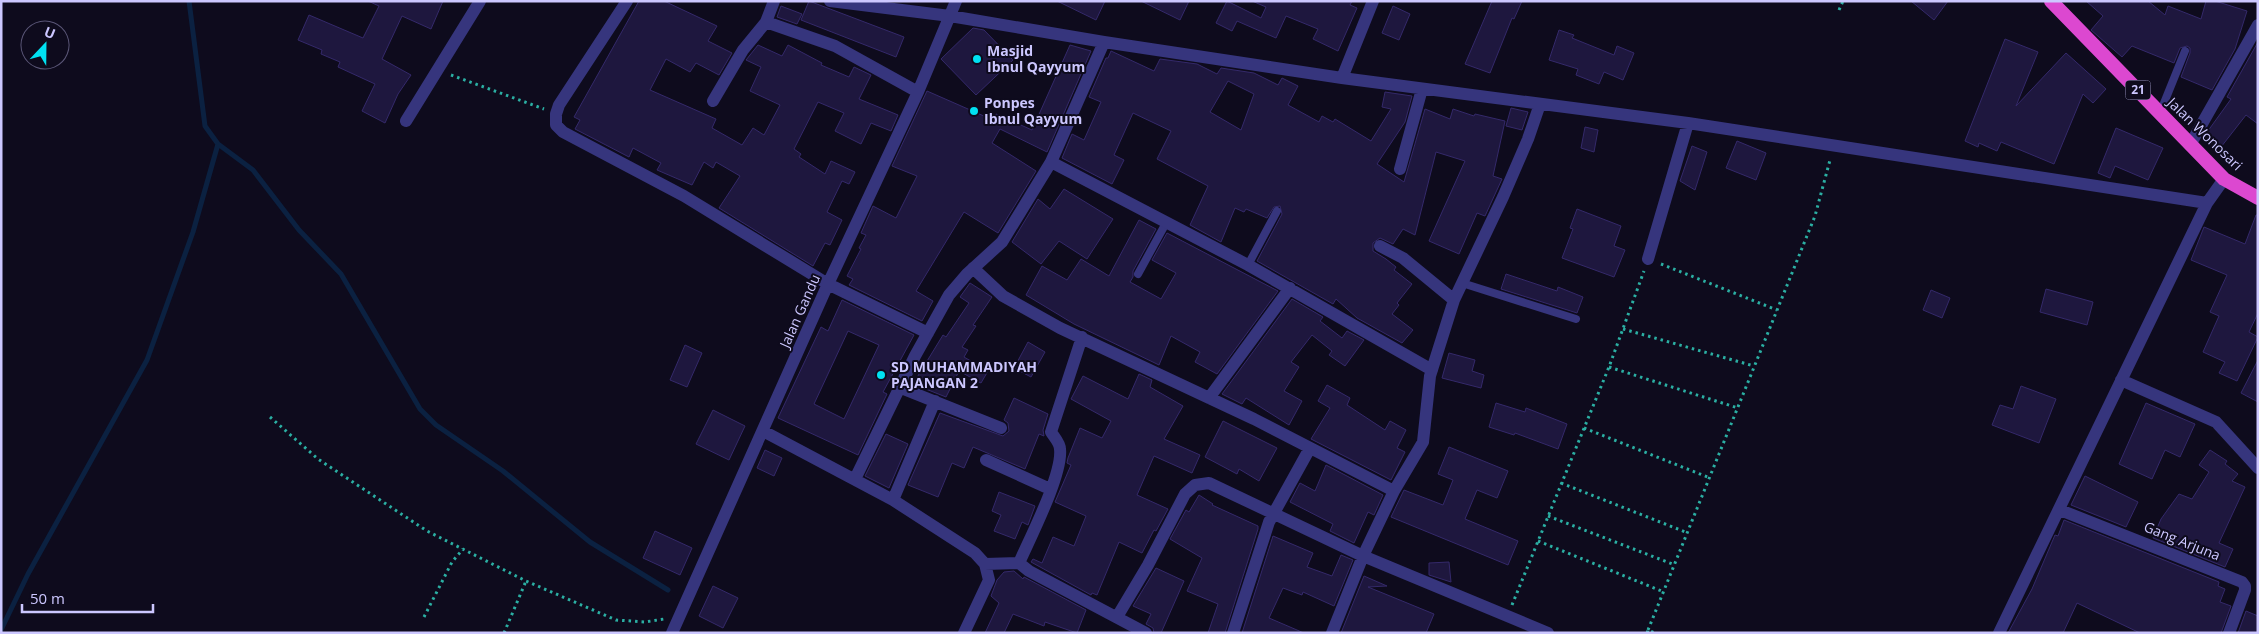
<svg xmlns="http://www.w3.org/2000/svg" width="2259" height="634" font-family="'Open Sans',sans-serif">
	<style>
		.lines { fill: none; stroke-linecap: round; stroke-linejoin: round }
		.stream { stroke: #0b2141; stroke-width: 5 }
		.building { fill: #1e173e; stroke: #34296a; fill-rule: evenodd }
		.path { stroke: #2bafa3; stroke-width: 3; stroke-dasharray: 2.5 4; stroke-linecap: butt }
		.service { stroke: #36357d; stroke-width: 8 }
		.minor { stroke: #36357d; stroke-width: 12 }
		.trunk { stroke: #dc48d0; stroke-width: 14 }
		.poi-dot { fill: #00e1f2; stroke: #0e0b1d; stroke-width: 2 }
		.labels { text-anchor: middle; stroke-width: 4; stroke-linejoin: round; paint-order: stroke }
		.shield { fill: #0e0b1d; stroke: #938fbb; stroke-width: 1 }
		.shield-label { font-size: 12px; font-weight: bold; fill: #ccc7ff }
		.poi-label { font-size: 14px; font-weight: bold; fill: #ccc7ff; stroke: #0e0b1d; text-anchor: start }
		.street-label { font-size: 14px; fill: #ccc7ff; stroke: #0e0b1d }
	</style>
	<rect width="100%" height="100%" fill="#0e0b1d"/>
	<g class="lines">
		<path class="stream" d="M189,1L205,126L218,144L253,170L299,230L341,274L420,409L436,425L503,471L590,542L668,590
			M1,630L28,574L147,360L193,232L218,144"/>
	</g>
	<path class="building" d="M368,1H443L431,29L402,16L382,59L411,75L398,94L385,123L362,111L375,84L338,67L340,62L321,54L322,50L298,40L309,15L363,38L379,6Z
		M639,1H664L717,26L708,41L732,53L719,75L696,63L690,72L666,59L650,90L716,119L712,128L742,145L753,128L764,135L780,105L750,91L761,67L746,60L758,45L782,56L788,45L822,63L821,65L849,77L854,67L871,75L859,99L898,115L891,131L871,123L861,144L835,131L844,113L818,102L794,149L801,154L799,157L825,174L831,161L855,172L849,184L842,181L827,212L842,220L830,245L825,243L813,266L719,208L740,176L716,162L713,168L704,162L692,185L657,170L661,163L633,148L629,157L575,129L580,120L574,117Z
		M809,1L904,37L896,57L801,20Z
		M1057,1H1105L1096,20Z
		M1141,1H1189L1180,20Z
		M1227,1L1261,18L1266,7L1252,1H1352L1350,5L1357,8L1338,51L1313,39L1318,29L1286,16L1276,38L1237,21L1232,31L1216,23Z
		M1492,1H1522L1514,19L1512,18L1490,73L1465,64Z
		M1911,1H1948L1934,20Z
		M2086,1H2148L2165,15L2168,6L2201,19L2206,1H2215L2247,11L2235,49L2212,90L2181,77L2190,53V48L2187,46L2180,48L2174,63L2132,46L2122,57L2091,30L2103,16Z
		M781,6L802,14L797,24L777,17Z
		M1393,6L1410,14L1399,40L1382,33Z
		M973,28L984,30L1013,60L976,95L941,59Z
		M1559,30L1574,35L1572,38L1614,55L1617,46L1634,53L1623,80L1604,72L1599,84L1576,75L1578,69L1549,60Z
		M2005,39L2038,52L2016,106L2066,53L2106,89L2093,103L2083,94L2054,164L2001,142L1997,151L1979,143L1978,147L1965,141Z
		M2258,42V124L2246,115L2221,147L2205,135L2231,99L2227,97Z
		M1070,45L1091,51L1047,152L1000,129L992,143L1036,171L998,233L964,212L916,291L933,301L922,321L849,285L853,279L847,276L861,249L859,248L866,235L861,233L873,206L896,218L917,176L892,166L927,91L993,120L996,114L1032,130Z
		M1111,51L1154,71L1160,59L1197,64L1217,74L1221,68L1254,73L1278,85L1282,78L1298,86L1288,105L1319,122L1322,116L1333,122L1335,119L1371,141L1391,109L1382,107L1385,92L1412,96L1405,122L1377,164L1404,182L1425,109L1450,119L1453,109L1474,116L1475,114L1505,121L1493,176L1502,179L1485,216L1477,213L1459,254L1429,241L1465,161L1436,152L1415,235L1403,229L1393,244L1380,238L1373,243V251L1386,259L1396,267L1394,270L1412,284L1397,303L1399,305L1392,314L1413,330L1402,343L1357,318L1336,299L1333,304L1257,261L1282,214L1280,206L1274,207L1267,218L1246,209L1244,212L1235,208L1221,242L1190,225L1208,186L1157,159L1171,131L1133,113L1114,155L1124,160L1112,184L1062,158L1072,134L1084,140L1101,102L1089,97L1106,58H1108ZM1228,81L1254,94L1241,130L1210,112Z
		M1511,108L1528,112L1522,130L1506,126Z
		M1585,127L1598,130L1594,152L1581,148Z
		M2116,128L2163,148L2148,180L2115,166L2110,178L2098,173Z
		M1737,141L1766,153L1756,180L1726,168Z
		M1692,146L1707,152L1695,190L1680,181Z
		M1064,189L1113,219L1087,259L1059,241L1041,264L1012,242L1038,199L1050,209Z
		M1577,209L1621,226L1614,246L1625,250L1614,277L1562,258L1573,229L1570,228Z
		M2256,215H2258V313L2249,332L2258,337L2237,381L2219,373L2225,362L2203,352L2219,316L2210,312L2227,275L2191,260L2204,227L2245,244Z
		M1139,220L1156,229L1133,271V277L1130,282L1161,299L1176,273L1152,260L1167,233L1278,291L1217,374L1195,362L1200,352L1171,336L1159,365L1074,324L1026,295L1042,266L1067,280L1081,259L1109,276Z
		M1506,274L1557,291L1558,287L1583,297L1577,313L1501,289Z
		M970,283L992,297L973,325L976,326L962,347L968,350L964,357L988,371L981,383L959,371L946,397L913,384L943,335L946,337L969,303L960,297Z
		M2046,289L2093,302L2087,325L2040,312Z
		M1931,290L1950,298L1942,318L1923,310Z
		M1292,299L1323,317L1320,321L1342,338L1347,331L1364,340L1345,366L1329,355L1332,351L1312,335L1291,362L1299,367L1284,391L1302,401L1289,425L1246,398L1242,404L1222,394Z
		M842,300L914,335L883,392L887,394L858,455L778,418L821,327L828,331ZM848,331L879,345L844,419L814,404Z
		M1028,342L1045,352L1031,377L1014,368Z
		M685,345L702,353L687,387L670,380Z
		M1449,353L1475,360L1472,371L1484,375L1481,388L1442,378Z
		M2258,360V402L2241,393Z
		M1139,374L1152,380L1150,387L1183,406L1164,439L1200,455L1192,473L1154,456L1137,495L1168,509L1156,531L1154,530L1142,553L1119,542L1097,595L1092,593L1091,595L1031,562L1033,559L1042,563L1053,537L1074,546L1086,516L1055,502L1071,465L1067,463L1068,458L1080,428L1102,438L1111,421L1071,399L1083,376L1128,399Z
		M1327,385L1350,398L1347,405L1385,430L1390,421L1406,430L1397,448L1405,452L1391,480L1311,439L1330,408L1318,401Z
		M2021,386L2056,399L2039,443L1992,425L2000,405L2013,409Z
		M1014,398L1048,414L1043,430L1044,436L1039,434L1025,469L973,447L964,468L952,463L938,497L908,485L940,413L1003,436L1009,431L1008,423L1004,420Z
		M1496,403L1525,412L1526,408L1567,424L1558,449L1515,433L1514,435L1489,427Z
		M2146,403L2195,424L2180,457L2165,450L2152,479L2119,464Z
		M713,410L745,426L729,460L696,444Z
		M1223,421L1277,448L1259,481L1239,469L1237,474L1205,457Z
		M886,434L908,444L889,488L865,476Z
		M1449,447L1508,471L1497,498L1477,490L1465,519L1518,541L1508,565L1391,517L1404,490L1443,505L1453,480L1438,474Z
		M765,450L782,458L774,476L757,468Z
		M2210,450L2227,461L2225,464L2238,474L2232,481L2245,487L2219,543L2233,549L2225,567L2153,538L2161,519L2179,494L2192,499L2209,472L2199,465Z
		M1326,465L1383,495L1374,515L1368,512L1354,543L1330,531L1333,524L1290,502L1300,483L1315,491Z
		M2085,476L2138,502L2126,527L2071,505Z
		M999,492L1035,506L1028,525L1022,522L1015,539L994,531L1001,515L992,511Z
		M1199,495L1213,504L1212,505L1258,526V529L1225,633H1208L1218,604L1187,591L1202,558L1170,539L1186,510L1189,512Z
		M2064,520L2219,582L2218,586L2225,589L2220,602L2231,606L2221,633H2140L2077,603L2063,633H2008L2032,589L2052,542L2055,535L2058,536Z
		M655,531L692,548L680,575L643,558Z
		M1273,536L1313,553L1307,567L1332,576L1341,555L1353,560L1334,606L1303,592L1302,595L1283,588L1269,618L1304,633H1242Z
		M1449,562L1451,582L1429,575V563Z
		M1156,568L1184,581L1161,633H1154L1153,628L1146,624L1151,614L1133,606Z
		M1014,571L1023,579L1024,577L1086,610L1077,633L1045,622L1044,626L1013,614L1004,633H985L999,603L991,596L997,580L1004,572Z
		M1364,576L1387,586L1368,587L1434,614L1426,633H1341Z
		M713,586L738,598L723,628L699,616Z
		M2246,611L2258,616V633H2238Z"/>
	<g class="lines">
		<path class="path" d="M1839,10L1843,1
			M451,75L544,109
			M1661,264L1777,310
			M1623,329L1754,366
			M1609,367L1738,408
			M270,417L318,459L427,531L526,581L616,620L645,622L664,619
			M1584,428L1710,478
			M1561,483L1688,533
			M1548,516L1675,565
			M1538,541L1664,592
			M1512,605L1609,367L1644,271
			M424,617L452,562L463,549
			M1648,630L1815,216L1830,160
			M504,633L526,581
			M1647,633L1648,630L1655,633"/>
		<path class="service" d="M2160,113L2185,51
			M1248,265L1277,211
			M1138,274L1166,223
			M1462,283L1576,319"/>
		<path class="minor" d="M627,1L559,105L556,114V125L563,132L684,196L828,284L928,333
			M830,1L950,16L1104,42L1342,78L1688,123L2207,203
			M766,22L835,46L918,92
			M1342,78L1373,1
			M713,101L743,50L766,22L774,1
			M406,121L480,1
			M2190,145L2258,25
			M1051,162L1248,265L1432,370
			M1400,169L1422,89
			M1380,246L1403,258L1454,300
			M1648,259L1688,123
			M973,268L1003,296L1060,328L1254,419L1394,491
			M2121,380L2216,422L2258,468
			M901,388L1001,428
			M1209,398L1290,288
			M763,431L893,500L975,553L985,564L989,580L964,633
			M986,460L1050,489
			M855,479L915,356L949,295L967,274L1002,242L1051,162L1104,42
			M893,500L935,401
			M2060,510L2242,582L2245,586V590L2229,633
			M1019,563L1029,571L1146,633
			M985,564L1019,563C1030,538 1063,474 1060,449C1060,443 1054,437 1051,432L1082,337
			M1117,617L1148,565L1185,494L1195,485L1209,483L1363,556L1548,633
			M672,633L828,284L918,92L956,1
			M1233,633L1269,522L1310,448
			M1332,633L1363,556L1394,491L1423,442L1430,376L1454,300L1503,197L1528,139L1540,104
			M1999,633L2207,203L2224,179"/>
		<path class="trunk" d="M2051,1L2224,179L2258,198"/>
	</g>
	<g class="poi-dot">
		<circle cx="977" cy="59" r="5"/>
		<circle cx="974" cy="111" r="5"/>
		<circle cx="881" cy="375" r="5"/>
	</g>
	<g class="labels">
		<rect class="shield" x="2125.5" y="80.5" width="25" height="19" rx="4"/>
		<g class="shield-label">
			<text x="2138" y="94">21</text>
		</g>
		<g class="poi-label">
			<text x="987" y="56">Masjid<tspan x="987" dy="16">Ibnul Qayyum</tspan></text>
			<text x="984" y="108">Ponpes<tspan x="984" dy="16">Ibnul Qayyum</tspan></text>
			<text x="891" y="372">SD MUHAMMADIYAH<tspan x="891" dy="16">PAJANGAN 2</tspan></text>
		</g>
		<g class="street-label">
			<text transform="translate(2205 134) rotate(44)" y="5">Jalan Wonosari</text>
			<text transform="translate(800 311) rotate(-66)" y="5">Jalan Gandu</text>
			<text transform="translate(2182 541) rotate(22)" y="5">Gang Arjuna</text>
		</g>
	</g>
	<rect width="2259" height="634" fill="none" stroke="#ccc7ff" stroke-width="5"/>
	<g transform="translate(45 45) rotate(22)"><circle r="24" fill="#0e0b1d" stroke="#5a5677"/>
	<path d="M0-4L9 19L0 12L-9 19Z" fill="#00e1f2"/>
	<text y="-8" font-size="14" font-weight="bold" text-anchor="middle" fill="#ccc7ff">U</text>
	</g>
	<path d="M22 604v8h131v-8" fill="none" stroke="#ccc7ff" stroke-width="2.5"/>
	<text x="30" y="604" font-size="15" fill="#ccc7ff" stroke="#0e0b1d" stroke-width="4" paint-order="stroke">50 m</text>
</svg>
